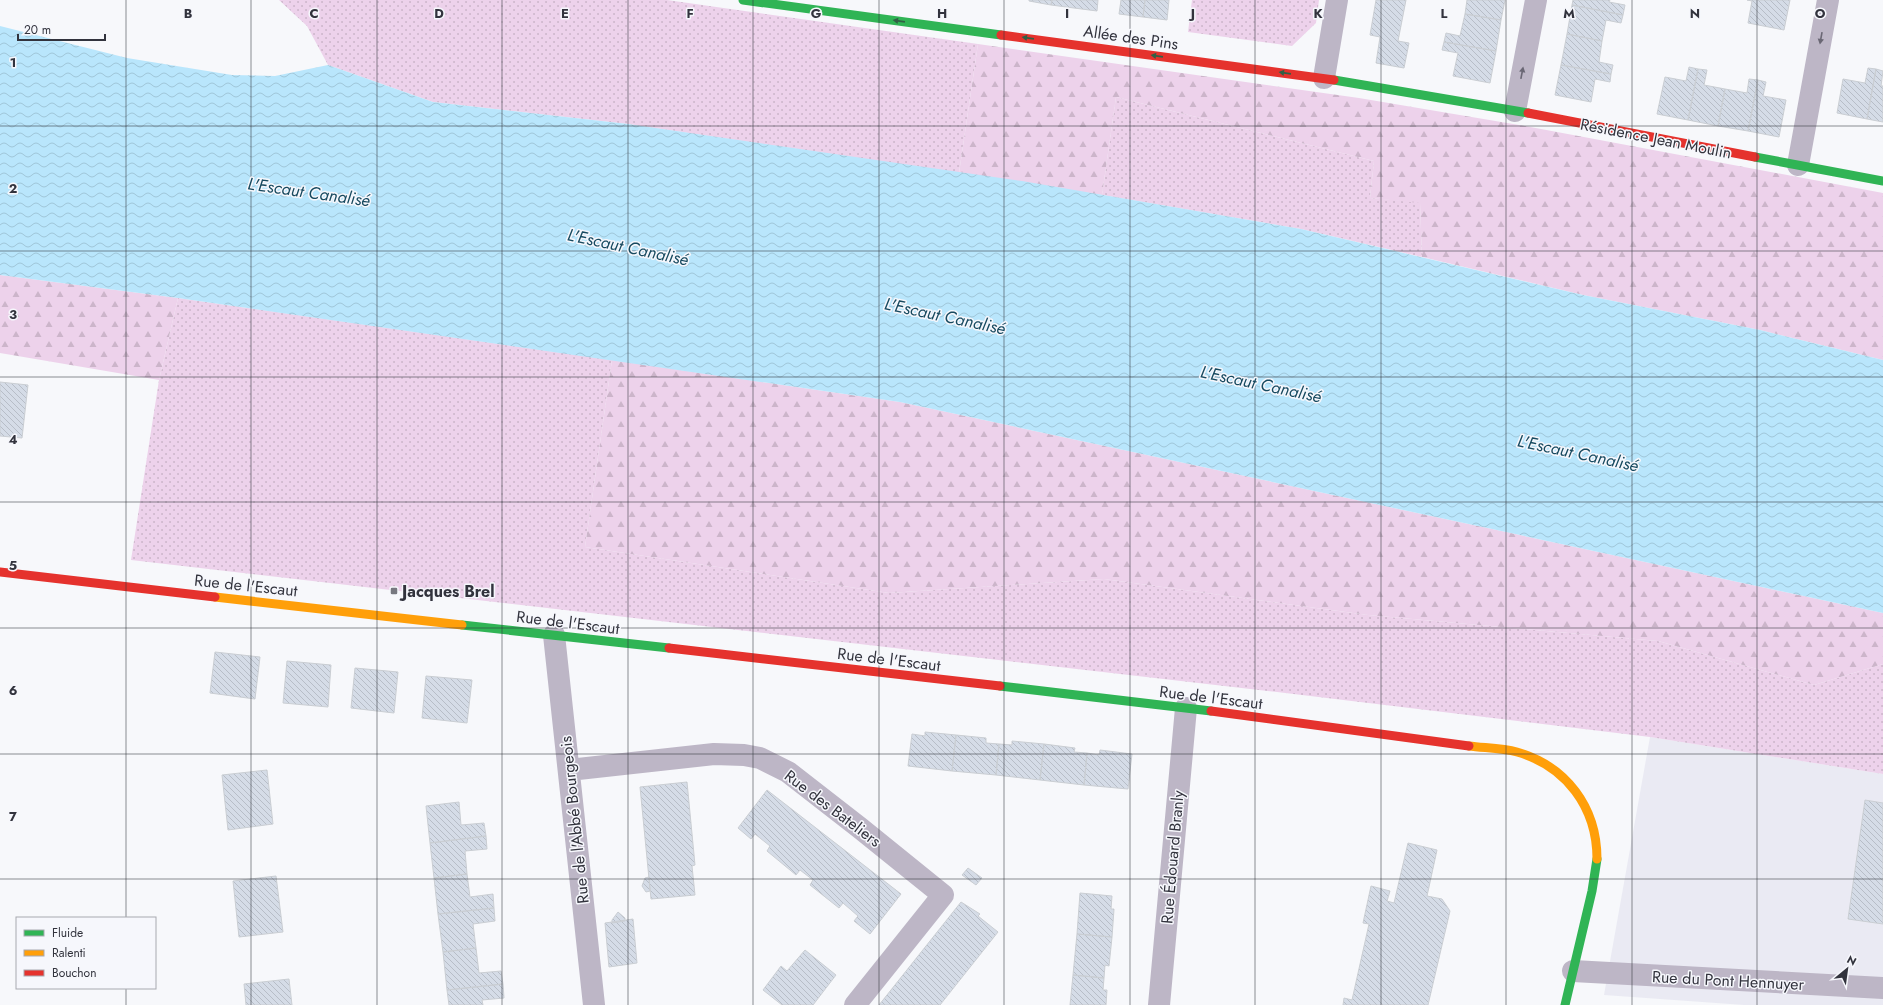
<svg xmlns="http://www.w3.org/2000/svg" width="1883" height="1005" font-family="Jost,sans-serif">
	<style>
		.built { fill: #eaeaf3 }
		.grass { fill: url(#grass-dots) }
		.forest { fill: url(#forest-firs) }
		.water { fill: url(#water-waves) }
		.building { fill: url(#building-back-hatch); stroke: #caced3 }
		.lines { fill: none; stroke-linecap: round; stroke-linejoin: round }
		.street { stroke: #bdb6c6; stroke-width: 22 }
		.fast { stroke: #30b455; stroke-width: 9 }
		.slow { stroke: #ff9f0a; stroke-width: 9 }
		.jam { stroke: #e5322d; stroke-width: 9 }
		.oneway { fill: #316045 }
		.oneway2 { fill: #6a6774 }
		.grid { fill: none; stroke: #32333d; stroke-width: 1; stroke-opacity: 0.55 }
		.poi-dot { fill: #777880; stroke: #f6f7fc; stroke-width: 1.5 }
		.labels { text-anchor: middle; stroke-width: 3; stroke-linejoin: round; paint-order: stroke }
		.street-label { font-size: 16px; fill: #32333d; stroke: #f6f7fc }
		.poi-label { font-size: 16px; font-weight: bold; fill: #32333d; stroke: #f6f7fc; text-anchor: start }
		.water-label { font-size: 17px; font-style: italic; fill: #174a60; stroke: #f6f7fc }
		.grid-label { font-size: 13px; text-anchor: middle; font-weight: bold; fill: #32333d; stroke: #f6f7fc; stroke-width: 3; stroke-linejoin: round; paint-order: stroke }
	</style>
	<defs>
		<pattern id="grass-dots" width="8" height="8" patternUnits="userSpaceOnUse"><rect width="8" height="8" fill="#edd2eb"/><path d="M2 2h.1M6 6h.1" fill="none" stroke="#ccb5ca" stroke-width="1.8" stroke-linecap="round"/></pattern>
		<pattern id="forest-firs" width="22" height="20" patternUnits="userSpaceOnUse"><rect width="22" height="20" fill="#edd2eb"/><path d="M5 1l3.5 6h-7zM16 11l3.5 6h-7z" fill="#ccb5ca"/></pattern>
		<pattern id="water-waves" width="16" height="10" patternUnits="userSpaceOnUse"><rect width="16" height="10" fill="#b9e6fc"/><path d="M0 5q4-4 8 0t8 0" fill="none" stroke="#a0c6d9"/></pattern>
		<pattern id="building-back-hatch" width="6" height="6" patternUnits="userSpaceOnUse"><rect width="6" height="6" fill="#d5dce7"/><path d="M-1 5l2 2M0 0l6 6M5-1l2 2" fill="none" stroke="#b7bdc7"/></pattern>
	</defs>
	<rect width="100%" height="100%" fill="#f7f8fb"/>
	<path class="built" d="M1650,737L1883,774V1005H1744L1604,995Z"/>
	<path class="grass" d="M279,0H667L978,44L959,173L628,124L433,102L328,65L307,26Z
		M1192,0H1319L1316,23L1292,46L1188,32Z
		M1116,97L1374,161L1370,198L1420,202L1422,257L1301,229L1102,195Z
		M178,298L612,360L585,547L889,593L1104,579L1368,615L1658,641L1814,685L1883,664V774L1650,737L1277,692L131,560L159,380Z"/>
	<path class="forest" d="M978,44L1359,98L1525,126L1883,193V360L1760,330L1583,295L1422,257L1420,203L1370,198L1374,161L1116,97L1102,195L959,173Z
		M0,275L178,298L159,380L0,353Z
		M612,360L900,402L1883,613V664L1814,685L1658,641L1368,615L1104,579L889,593L585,547Z"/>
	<path class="water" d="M0,26L127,58L232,75L275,76L328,65L433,102L628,124L1022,181L1301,229L1583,295L1760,330L1883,360V613L900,402L178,298L0,275Z"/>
	<path class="building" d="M1029,0H1052L1051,5L1029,1Z
		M1052,0H1098L1097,11L1051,5Z
		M1121,0H1145L1143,17L1119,14Z
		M1145,0H1169L1167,20L1143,17Z
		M1376,0H1406L1398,41L1409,43L1404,68L1376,63L1380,37L1370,35Z
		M1467,0H1505L1501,20L1465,14Z
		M1573,0H1610L1609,2L1625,5L1623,15L1572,5Z
		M1747,0H1790L1784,30L1748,23L1752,1Z
		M1572,5L1623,15L1621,23L1606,20L1602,41L1567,34Z
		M1465,14L1501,20L1496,51L1444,42L1446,33L1460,36Z
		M1567,34L1602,41L1599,62L1613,65L1611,74L1561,65Z
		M1444,42L1496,51L1490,83L1453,76L1458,53L1442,50Z
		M1561,65L1611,74L1610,82L1595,79L1591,102L1555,95Z
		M1689,67L1698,69L1688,120L1657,114L1665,77L1686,81Z
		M1868,68L1876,69L1867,119L1837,113L1843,79L1865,83Z
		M1698,69L1707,70L1704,85L1725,89L1718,126L1688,120Z
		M1876,69L1883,71L1881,86H1883V122L1867,119Z
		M1749,79L1758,80L1748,131L1718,126L1725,89L1747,93Z
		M1758,80L1766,82L1763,96L1786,100L1779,137L1748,131Z
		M0,382L28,385L22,438L0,436Z
		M215,652L260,657L255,699L210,693Z
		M287,661L331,665L328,707L283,703Z
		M355,668L398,672L394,713L351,708Z
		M426,676L472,680L467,723L422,718Z
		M925,732L956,735L952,771L908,766L912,734L925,736Z
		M956,735L986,738V743L999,744L996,775L952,771Z
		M1012,741L1044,744L1040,780L996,775L999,744L1012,745Z
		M1044,744L1075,748L1074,752L1087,753L1084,785L1040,780Z
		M1100,750L1132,754L1128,789L1084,785L1087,753L1099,755Z
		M267,770L273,824L228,830L222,775Z
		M687,782L695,865L692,866L695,895L651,899L640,787Z
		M767,790L901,894L870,934L854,921L858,916L843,903L839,908L810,885L813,880L800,870L796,875L767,851L770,846L755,834L751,839L738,828Z
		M1865,800L1883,803V924L1848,919Z
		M459,802L461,825L484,823L486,836L430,843L426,806Z
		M486,836L487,849L465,851L467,874L434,878L430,843Z
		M1408,843L1437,850L1427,896L1442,899L1450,911L1428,1005H1343L1344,998L1352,1000L1369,924L1363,923L1371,886L1390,891L1387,901L1394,903Z
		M968,868L982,878L976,885L962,875Z
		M467,874L470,897L493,894L494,908L438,914L434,878Z
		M276,876L283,932L239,937L233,881Z
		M649,877L650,891L646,892L642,886L645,878Z
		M1080,893L1112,896L1111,909H1114L1112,937L1077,934Z
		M961,902L980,914L978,916L998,932L940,1005H879Z
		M494,908L495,921L473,924L476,948L443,952L438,914Z
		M618,912L625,918V921L612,923V920Z
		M633,919L637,963L609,967L605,923Z
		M1077,934L1112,937L1109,966L1105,965L1104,978L1073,975Z
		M476,948L479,973L501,971L503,984L447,990L443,952Z
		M805,950L836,975L813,1005H782L763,990L781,966L787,971Z
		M1073,975L1104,978L1103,990H1107L1106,1005H1070Z
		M289,979L292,1005H246L244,984Z
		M503,984L504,998L482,1000L483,1005H449L447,990Z"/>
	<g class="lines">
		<path class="street" d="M1324,78L1337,0
			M1515,111L1536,0
			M1798,165L1828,0
			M554,635L594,1005
			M569,770L714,754L744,755L760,758L788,772L860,828L943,895L855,1005
			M1573,971L1883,988
			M1159,1005L1186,708"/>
		<path class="fast" d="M743,0L1001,35
			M1334,80L1528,113
			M1755,157L1883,181
			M462,625L669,648
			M1000,686L1211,711
			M1565,1005L1592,891L1597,859"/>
		<path class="slow" d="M215,597L462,625
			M1469,746C1484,748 1502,748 1517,752C1566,766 1597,807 1597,859"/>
		<path class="jam" d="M1001,35L1334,80
			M1528,113L1755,157
			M0,572L215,597
			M669,648L1000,686
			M1211,711L1469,746"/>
	</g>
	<defs><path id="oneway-solid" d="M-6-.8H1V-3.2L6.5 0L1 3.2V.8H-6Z"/></defs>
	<g class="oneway">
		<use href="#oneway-solid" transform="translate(899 21) rotate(-172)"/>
		<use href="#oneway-solid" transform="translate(1028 38) rotate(-172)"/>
		<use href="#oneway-solid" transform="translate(1157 56) rotate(-172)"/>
		<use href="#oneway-solid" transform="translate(1285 73) rotate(-172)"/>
	</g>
	<g class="oneway2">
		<use href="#oneway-solid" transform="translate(1821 38) rotate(100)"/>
		<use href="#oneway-solid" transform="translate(1522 73) rotate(-79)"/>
	</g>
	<path class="grid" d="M126,0V918M251,0V1005M377,0V1005M502,0V1005M628,0V1005M753,0V1005M879,0V1005M1004,0V1005M1130,0V1005M1255,0V1005M1381,0V1005M1506,0V1005M1632,0V1005M1757,0V1005M0,126H1883M0,251H1883M0,377H1883M0,502H1883M0,628H1883M0,754H1883M0,879H1883M126,988V1005"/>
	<rect class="poi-dot" x="390" y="587" width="8" height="8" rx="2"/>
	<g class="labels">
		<g class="street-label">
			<text transform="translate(1131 37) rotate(8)" y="6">Allée des Pins</text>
			<text transform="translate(1656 138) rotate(11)" y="6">Résidence Jean Moulin</text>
			<text transform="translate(246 585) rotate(6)" y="6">Rue de l'Escaut</text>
			<text transform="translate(568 622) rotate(7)" y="6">Rue de l'Escaut</text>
			<text transform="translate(889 659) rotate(7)" y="6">Rue de l'Escaut</text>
			<text transform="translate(1211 697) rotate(7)" y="6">Rue de l'Escaut</text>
			<text transform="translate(833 808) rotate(37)" y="6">Rue des Bateliers</text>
			<text transform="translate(574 820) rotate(-96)" y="6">Rue de l'Abbé Bourgeois</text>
			<text transform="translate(1172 857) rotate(-85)" y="6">Rue Édouard Branly</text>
			<text transform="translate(1728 980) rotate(3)" y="6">Rue du Pont Hennuyer</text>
		</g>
		<g class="poi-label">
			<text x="402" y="597">Jacques Brel</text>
		</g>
		<g class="water-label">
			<text transform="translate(309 192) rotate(8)" y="6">L'Escaut Canalisé</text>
			<text transform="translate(628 247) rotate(12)" y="6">L'Escaut Canalisé</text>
			<text transform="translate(945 316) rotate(12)" y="6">L'Escaut Canalisé</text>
			<text transform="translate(1261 384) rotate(12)" y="6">L'Escaut Canalisé</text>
			<text transform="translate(1578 453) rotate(12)" y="6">L'Escaut Canalisé</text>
		</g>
	</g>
	<g class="grid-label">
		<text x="188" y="18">B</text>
		<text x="314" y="18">C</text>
		<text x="439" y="18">D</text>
		<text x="565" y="18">E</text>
		<text x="690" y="18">F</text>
		<text x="816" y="18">G</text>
		<text x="942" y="18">H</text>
		<text x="1067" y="18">I</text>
		<text x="1193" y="18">J</text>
		<text x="1318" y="18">K</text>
		<text x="1444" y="18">L</text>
		<text x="1569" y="18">M</text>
		<text x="1695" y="18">N</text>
		<text x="1820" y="18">O</text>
		<text x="13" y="67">1</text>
		<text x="13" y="193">2</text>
		<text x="13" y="319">3</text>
		<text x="13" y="444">4</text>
		<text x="13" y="570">5</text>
		<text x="13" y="695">6</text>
		<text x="13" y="821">7</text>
	</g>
	<rect x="16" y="917" width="140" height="72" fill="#f6f7fc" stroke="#a8a9b0"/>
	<rect x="24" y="930" width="20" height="6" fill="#30b455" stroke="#a8a9b0"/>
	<text x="52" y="937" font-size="12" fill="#32333d">Fluide</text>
	<rect x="24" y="950" width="20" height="6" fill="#ff9f0a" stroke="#a8a9b0"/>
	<text x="52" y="957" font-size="12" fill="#32333d">Ralenti</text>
	<rect x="24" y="970" width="20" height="6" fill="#e5322d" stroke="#a8a9b0"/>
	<text x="52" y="977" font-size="12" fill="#32333d">Bouchon</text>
	<g transform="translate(1847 969) rotate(29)" stroke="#f6f7fc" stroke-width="3" paint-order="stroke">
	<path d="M0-3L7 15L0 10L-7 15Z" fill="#32333d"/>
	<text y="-6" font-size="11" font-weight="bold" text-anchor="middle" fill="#32333d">N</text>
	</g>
	<path d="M18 34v6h87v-6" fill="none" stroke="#32333d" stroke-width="2"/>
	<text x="24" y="34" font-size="12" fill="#32333d" stroke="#f6f7fc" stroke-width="3" paint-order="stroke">20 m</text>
</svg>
